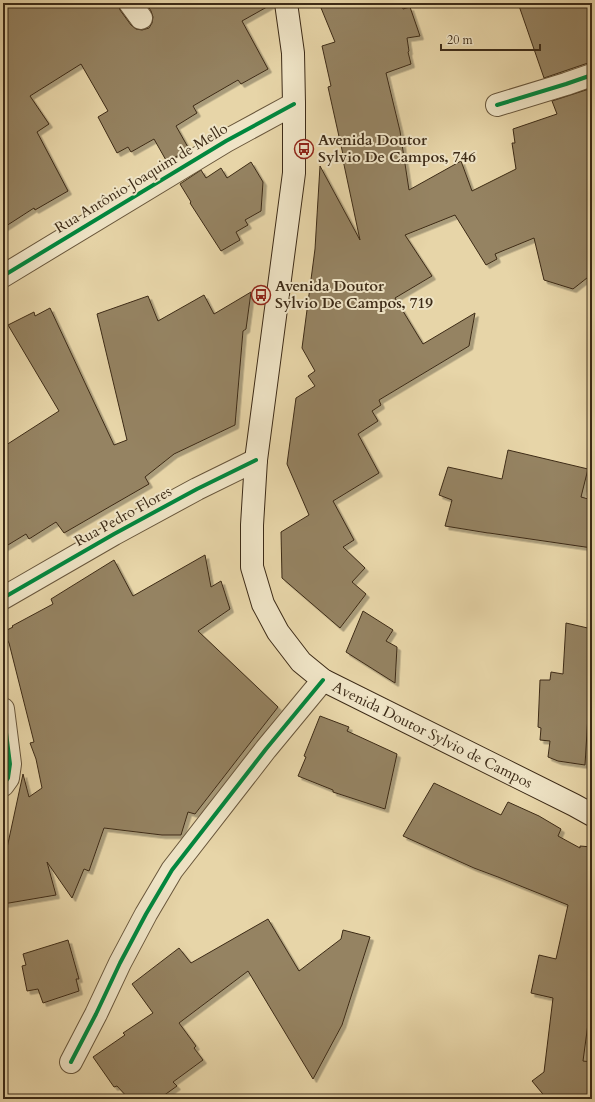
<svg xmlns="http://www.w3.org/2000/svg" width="595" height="1102" font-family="Cardo,serif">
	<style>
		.building { fill: #958362; stroke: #3d2b17; filter: url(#shadow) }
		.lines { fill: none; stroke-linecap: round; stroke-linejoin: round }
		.minor-casing { stroke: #68563b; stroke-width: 24 }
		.secondary-casing { stroke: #3d2b17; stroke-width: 24 }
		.minor { stroke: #efe4c6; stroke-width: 22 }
		.secondary { stroke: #efe4c6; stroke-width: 22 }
		.cycleway-casing { stroke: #efe4c6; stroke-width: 6 }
		.cycleway { stroke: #00873e; stroke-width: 4 }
		.labels { text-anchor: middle; stroke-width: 4; stroke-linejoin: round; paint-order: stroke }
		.poi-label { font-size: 15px; font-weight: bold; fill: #3d2b17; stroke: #efe4c6; text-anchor: start }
		.street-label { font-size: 15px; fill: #3d2b17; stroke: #efe4c6 }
	</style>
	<defs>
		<filter id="shadow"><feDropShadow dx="3.5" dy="3.5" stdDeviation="0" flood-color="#0004"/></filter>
	</defs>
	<rect width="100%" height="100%" fill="#e7d5a8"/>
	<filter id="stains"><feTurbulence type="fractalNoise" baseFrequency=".005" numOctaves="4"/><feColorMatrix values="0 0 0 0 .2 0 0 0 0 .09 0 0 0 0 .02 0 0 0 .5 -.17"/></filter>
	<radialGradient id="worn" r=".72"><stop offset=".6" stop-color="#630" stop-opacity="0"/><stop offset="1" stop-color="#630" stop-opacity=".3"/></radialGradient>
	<path class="building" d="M3,3H118L120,10L131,25L136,29L142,30L149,28L152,23L153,17L151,11L146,3H274L242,21L268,69L241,84L238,80L193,106L197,113L176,126L189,149L167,162L154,139L131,152L128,147L117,153L98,117L108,111L81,64L30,96L49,124L37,132L68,191L35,210L34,208L3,228Z
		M319,3H401L403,9L410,7L420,36L407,38L409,51L408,52L411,64L386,73L400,131L409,190L461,161L472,191L516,169L512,143H515L513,129L557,114L552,101L592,88V274L573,289L544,280L534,238L495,254L497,259L486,265L455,215L405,235L432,276L395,298L423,344L475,313L469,346L379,400L381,405L372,411L378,421L358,434L379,473L333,501L354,540L343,547L365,568L352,582L366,594L340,628L282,578L281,532L309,515L287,464L296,398L315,386L308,376L315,371L302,348L315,249L320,166L360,240L343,160L344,159L328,87L331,86L322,46L335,42Z
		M518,3H592V63H588L544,78Z
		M251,162L263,182L261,211L245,220L248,225L236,232L240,240L221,251L190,203L191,202L180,184L201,170L206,178L221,168L227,178Z
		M251,292L246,329L243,331L235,425L174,454L145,477L149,484L64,533L56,522L29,539L26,534L3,548V447L59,411L8,325L34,312L35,316L50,308L114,445L127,440L97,314L148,296L158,321L204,295L214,314Z
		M508,450L588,469L581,497L592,500V548L489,533H488L445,526L452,500L439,495L448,467L502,479Z
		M205,555L211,587L221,581L230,609L198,631L278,707L195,814L188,812L181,835H162L104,828L89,871L84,869L72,898L47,862L56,895L3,904V847L7,848L23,774L29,797L42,788L36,759L30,743L34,742L9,643L3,632L13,627L12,626L53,604L51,599L114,560L133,596Z
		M363,611L393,630L386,641L397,647L395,683L346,652Z
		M566,623L592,629V649L585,765L558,761L548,757L550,741L540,740L541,728L538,727L540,680H550L551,672L563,674Z
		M320,716L349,727L347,731L397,754L385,809L333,792V790L298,776L306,757L304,756Z
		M434,783L501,815L508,802L539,816L561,829L558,836L580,848V846L592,847V994L583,1061L592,1062V1099H547L532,1081L544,1072L553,998L531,993L539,955L556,959L568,905L498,877L474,868L403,836Z
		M268,919L299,971L341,939L343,930L370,937L342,1025L313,1079L248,971L179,1023L196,1046L194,1048L203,1060L173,1082L177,1086L159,1099H129L117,1086L114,1087L93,1057L125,1035L123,1033L153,1013L132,984L179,948L191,963Z
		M68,940L79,979H76L79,991L43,1003L38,989L27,991L22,966L26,965L23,954Z"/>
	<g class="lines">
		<defs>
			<path id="minor" d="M130,3L141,18
				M497,105L566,84L592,75
				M3,276L226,141L294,104
				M3,598L114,534L197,489L256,460
				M3,709L10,764L8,778L3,785
				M71,1062L96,1014L120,963L146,914L172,870L266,749L323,680"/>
			<g id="secondary">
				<path id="s1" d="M286,3L293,53L294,104V173L256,460L252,525V567L263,604L278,632L301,662L323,680L574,805L592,815"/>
			</g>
		</defs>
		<use href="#minor" class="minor-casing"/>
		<use href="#secondary" class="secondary-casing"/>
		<use href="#minor" class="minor"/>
		<use href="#secondary" class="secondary"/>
		<defs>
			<path id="cycleway" d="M497,105L566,84L592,75
				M3,276L226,141L294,104
				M3,598L114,534L197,489L256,460
				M3,709L10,764L8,778L3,785
				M71,1062L96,1014L120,963L146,914L172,870L266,749L323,680"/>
		</defs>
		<use href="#cycleway" class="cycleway-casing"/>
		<use href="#cycleway" class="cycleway"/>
	</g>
	<defs>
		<symbol id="bus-ring" viewBox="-11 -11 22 22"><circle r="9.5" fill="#efe4c6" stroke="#8f2418" stroke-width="1.5"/><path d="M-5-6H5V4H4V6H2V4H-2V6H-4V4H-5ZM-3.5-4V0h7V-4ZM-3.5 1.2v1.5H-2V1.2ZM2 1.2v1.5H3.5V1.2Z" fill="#8f2418"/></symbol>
	</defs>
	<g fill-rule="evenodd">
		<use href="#bus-ring" x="293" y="138" width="22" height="22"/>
		<use href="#bus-ring" x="250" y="284" width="22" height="22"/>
	</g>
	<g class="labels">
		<g class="poi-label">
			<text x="318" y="145">Avenida Doutor<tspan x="318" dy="17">Sylvio De Campos, 746</tspan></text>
			<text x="275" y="291">Avenida Doutor<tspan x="275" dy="17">Sylvio De Campos, 719</tspan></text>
		</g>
		<g class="street-label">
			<text transform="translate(141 178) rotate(-31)" y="5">Rua Antônio Joaquim de Mello</text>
			<text transform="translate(123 516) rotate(-29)" y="5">Rua Pedro Flores</text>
			<text dy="5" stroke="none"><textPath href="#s1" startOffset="826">Avenida Doutor Sylvio de Campos</textPath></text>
		</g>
	</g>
	<rect width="595" height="1102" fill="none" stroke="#e7d5a8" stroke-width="16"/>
	<rect x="4" y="4" width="587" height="1094" fill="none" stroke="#3d2b17" stroke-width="2"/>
	<rect x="8" y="8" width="579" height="1086" fill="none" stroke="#3d2b17"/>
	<path d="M441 44v6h99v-6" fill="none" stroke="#3d2b17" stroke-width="2"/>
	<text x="447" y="44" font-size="12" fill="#3d2b17" stroke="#efe4c6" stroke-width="3" paint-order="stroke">20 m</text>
	<rect width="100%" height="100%" filter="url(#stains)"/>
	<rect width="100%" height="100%" fill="url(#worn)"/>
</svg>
